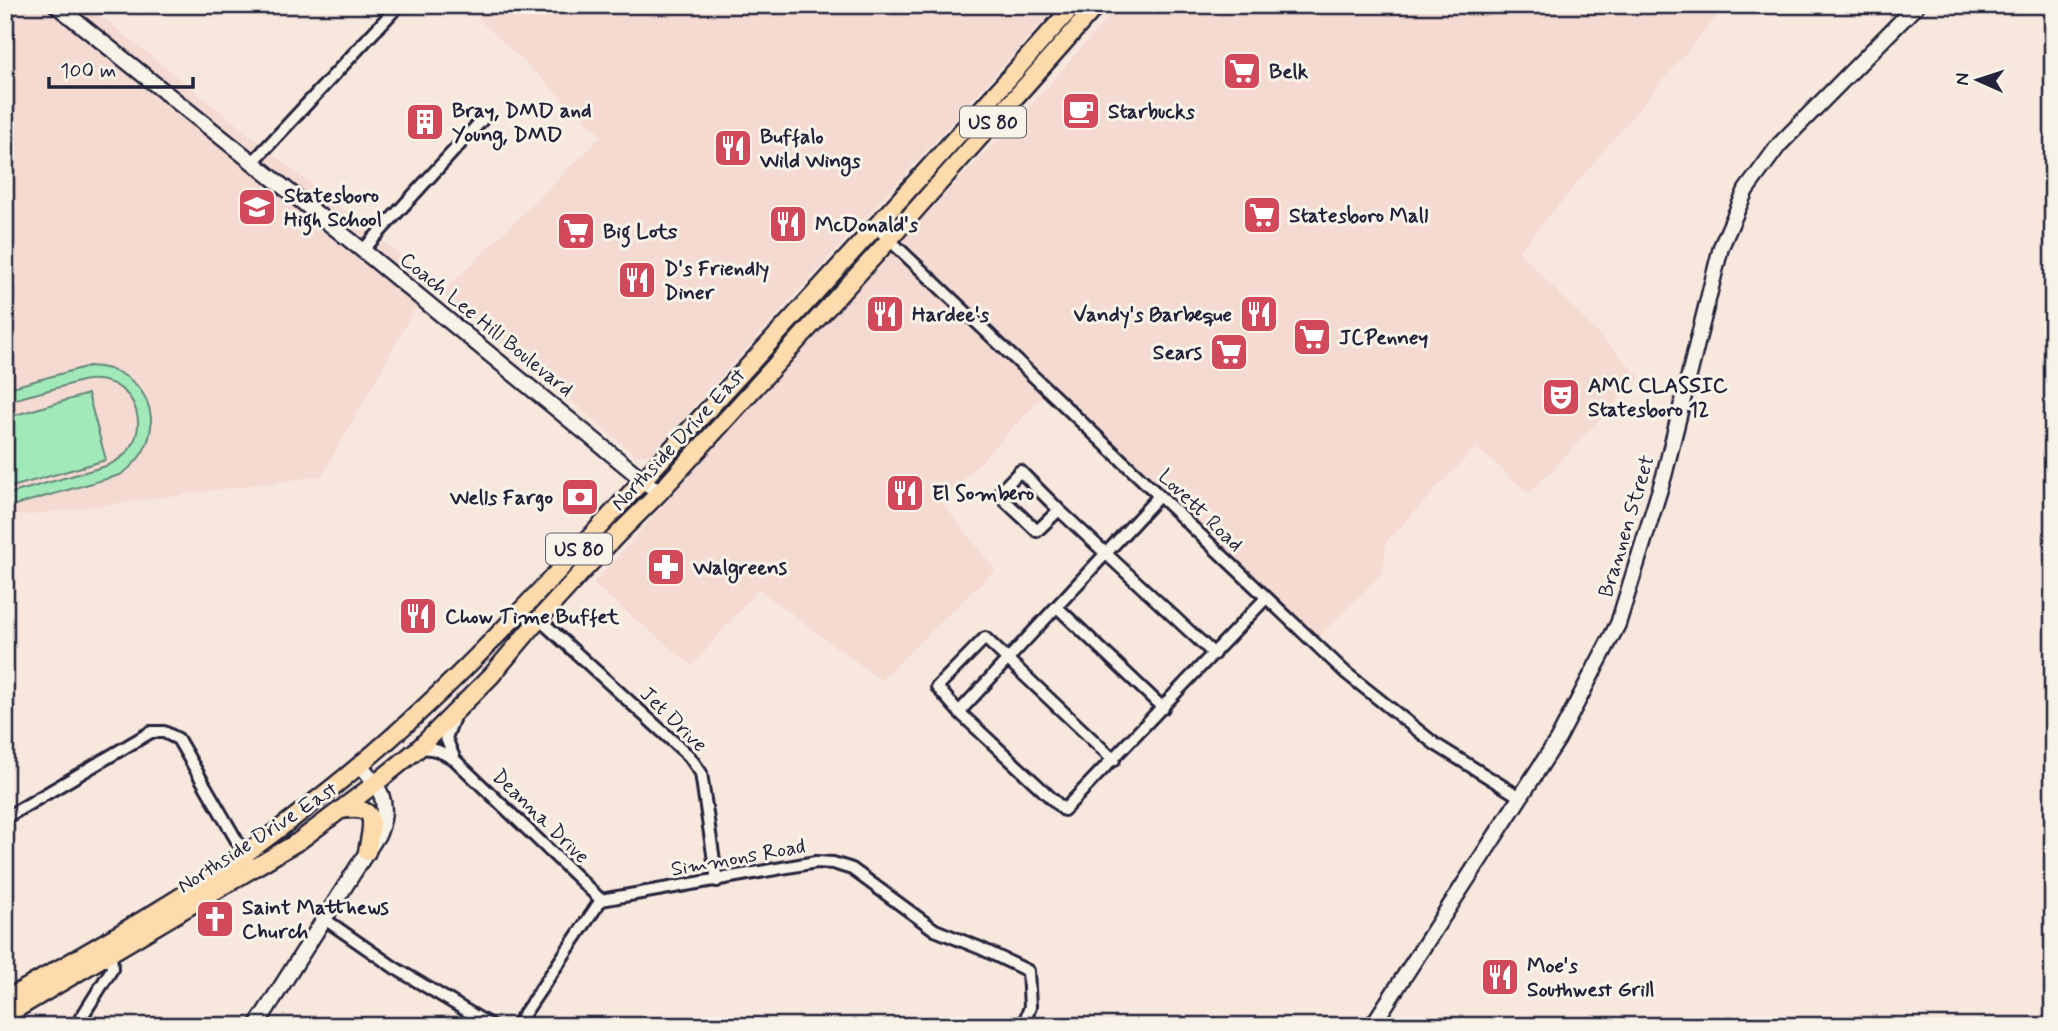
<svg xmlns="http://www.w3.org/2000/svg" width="2058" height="1031" font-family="Mynerve,sans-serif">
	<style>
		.built { fill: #f5dad2 }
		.pitch { fill: #a1e9b8; stroke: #62867a; stroke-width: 2 }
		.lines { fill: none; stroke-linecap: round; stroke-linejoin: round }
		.street-casing { stroke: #22223b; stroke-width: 16 }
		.secondary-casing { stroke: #22223b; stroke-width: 19 }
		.primary-casing { stroke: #22223b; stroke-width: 21 }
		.street { stroke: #f7f3e8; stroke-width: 10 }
		.secondary { stroke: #f7f3e8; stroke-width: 14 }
		.primary { stroke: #fedbac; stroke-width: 16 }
		.labels { text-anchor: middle; stroke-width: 6; stroke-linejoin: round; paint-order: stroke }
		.shield { fill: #f7f3e8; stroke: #62616f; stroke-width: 2 }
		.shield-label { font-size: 19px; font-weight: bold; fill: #22223b }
		.poi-label { font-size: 21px; font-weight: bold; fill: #22223b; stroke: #f7f3e8; text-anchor: start }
		.street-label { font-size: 21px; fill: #22223b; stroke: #f7f3e8 }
	</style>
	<rect width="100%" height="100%" fill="#f8e7dd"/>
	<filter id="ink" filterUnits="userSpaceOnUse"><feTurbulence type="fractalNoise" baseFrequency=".0143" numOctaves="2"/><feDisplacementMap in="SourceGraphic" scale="14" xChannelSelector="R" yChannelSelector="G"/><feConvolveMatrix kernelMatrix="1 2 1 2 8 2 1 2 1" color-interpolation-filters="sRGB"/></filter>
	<g filter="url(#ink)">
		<path class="built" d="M5,5H87L431,280L322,476L29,515H5Z
			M464,5H1058L651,454L636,456L443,292L602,136Z
			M1119,5H1726L1519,252L1640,377L1529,494L1476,447L1386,542L1383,572L1313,643L1048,391L942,502L995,570L881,680L758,589L692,666L593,584L878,264L1032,104Z"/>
		<path class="pitch" d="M89,366C154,367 174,440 120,475L5,508V495L106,466C161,445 140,370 82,381L5,402V389Z
			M88,394L106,460L5,489V418Z"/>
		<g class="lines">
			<defs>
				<path id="street" d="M253,162L399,5
					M876,227L1346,673L1435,744L1520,797
					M363,250L482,120
					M1059,510L1037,531L998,494L1020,471L1059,510L1214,654
					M1057,607L1163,708
					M539,619L689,756L701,773L717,881
					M959,712L1159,496
					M454,717L446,738L455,760
					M419,749C434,747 442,752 455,760L601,900
					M1114,760L985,638L937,687L959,712L1064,810L1266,598
					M5,818L151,732H164L178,739L248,860
					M601,900L816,862L833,863L852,869L935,930L980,948L1028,971L1030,1007L1023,1026
					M323,918L395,968L492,1026
					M81,1017L95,1026
					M76,1026L112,969L111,948
					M516,1026L601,900"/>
				<path id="secondary" d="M56,5L371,257L659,493
					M256,1026L379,833C391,801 380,788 360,765
					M1372,1026L1558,739L1618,624L1664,476L1721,247L1746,190L1779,145L1917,5"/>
				<path id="primary" d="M341,810C380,804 372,824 367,852
					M5,1000C85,953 168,908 245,854C275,833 304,810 333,787C447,696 543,587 642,481C788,324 932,165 1074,5
					M5,1016L299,841L376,783L418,749L491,676L539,619L580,574L619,533L659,493L889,240L1097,5"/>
			</defs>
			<use href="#street" class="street-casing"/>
			<use href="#secondary" class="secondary-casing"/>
			<use href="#primary" class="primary-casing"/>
			<use href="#street" class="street"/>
			<use href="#secondary" class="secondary"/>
			<use href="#primary" class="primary"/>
		</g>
	</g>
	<defs>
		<symbol id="supermarket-square" viewBox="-11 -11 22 22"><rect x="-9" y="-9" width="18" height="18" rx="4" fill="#d1495b" stroke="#f7f3e8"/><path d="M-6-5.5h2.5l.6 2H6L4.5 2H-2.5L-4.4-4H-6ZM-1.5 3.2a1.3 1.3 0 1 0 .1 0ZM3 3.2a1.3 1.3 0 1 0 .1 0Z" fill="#fff"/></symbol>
		<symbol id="cafe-square" viewBox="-11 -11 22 22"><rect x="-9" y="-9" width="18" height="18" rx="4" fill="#d1495b" stroke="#f7f3e8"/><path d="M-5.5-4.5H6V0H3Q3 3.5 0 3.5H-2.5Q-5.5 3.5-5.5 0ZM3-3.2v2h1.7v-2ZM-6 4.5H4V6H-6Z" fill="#fff"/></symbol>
		<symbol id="building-square" viewBox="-11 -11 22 22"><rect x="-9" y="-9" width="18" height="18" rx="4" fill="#d1495b" stroke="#f7f3e8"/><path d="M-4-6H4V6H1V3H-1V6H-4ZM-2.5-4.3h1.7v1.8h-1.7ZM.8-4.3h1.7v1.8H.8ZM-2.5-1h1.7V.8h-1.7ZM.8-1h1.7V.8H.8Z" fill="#fff"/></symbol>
		<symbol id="restaurant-square" viewBox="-11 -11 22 22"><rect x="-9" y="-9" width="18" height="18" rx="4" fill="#d1495b" stroke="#f7f3e8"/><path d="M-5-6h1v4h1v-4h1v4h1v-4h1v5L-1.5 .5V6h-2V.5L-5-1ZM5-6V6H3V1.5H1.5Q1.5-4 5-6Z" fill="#fff"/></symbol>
		<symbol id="school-square" viewBox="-11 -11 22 22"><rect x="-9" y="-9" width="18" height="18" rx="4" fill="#d1495b" stroke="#f7f3e8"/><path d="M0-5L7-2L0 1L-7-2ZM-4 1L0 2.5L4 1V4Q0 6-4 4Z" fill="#fff"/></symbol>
		<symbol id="theatre-square" viewBox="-11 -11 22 22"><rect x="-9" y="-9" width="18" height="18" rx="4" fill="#d1495b" stroke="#f7f3e8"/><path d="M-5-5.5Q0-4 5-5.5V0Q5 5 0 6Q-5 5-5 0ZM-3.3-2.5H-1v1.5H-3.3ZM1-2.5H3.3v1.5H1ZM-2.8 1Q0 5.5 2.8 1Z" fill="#fff"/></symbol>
		<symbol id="bank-square" viewBox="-11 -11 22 22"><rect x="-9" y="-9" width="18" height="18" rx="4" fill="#d1495b" stroke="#f7f3e8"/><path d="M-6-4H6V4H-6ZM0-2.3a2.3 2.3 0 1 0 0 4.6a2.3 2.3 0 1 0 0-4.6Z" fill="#fff"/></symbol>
		<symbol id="pharmacy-square" viewBox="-11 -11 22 22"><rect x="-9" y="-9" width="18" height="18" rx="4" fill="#d1495b" stroke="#f7f3e8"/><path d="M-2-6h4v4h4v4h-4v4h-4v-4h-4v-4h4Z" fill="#fff"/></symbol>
		<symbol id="church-square" viewBox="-11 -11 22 22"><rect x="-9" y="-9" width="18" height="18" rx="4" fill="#d1495b" stroke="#f7f3e8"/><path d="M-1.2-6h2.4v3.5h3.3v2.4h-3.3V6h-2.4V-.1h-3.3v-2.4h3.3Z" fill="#fff"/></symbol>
	</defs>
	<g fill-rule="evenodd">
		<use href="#supermarket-square" x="1220" y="49" width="44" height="44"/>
		<use href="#cafe-square" x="1059" y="89" width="44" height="44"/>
		<use href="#building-square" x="403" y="100" width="44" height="44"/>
		<use href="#restaurant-square" x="711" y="126" width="44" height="44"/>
		<use href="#school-square" x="235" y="185" width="44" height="44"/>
		<use href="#supermarket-square" x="1240" y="193" width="44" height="44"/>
		<use href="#restaurant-square" x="766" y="202" width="44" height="44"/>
		<use href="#supermarket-square" x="554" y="209" width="44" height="44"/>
		<use href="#restaurant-square" x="615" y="258" width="44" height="44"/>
		<use href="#restaurant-square" x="863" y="292" width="44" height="44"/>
		<use href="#restaurant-square" x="1237" y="292" width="44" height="44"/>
		<use href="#supermarket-square" x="1290" y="315" width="44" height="44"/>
		<use href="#supermarket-square" x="1207" y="330" width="44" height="44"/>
		<use href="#theatre-square" x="1539" y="375" width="44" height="44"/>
		<use href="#restaurant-square" x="883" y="471" width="44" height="44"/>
		<use href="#bank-square" x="558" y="475" width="44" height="44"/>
		<use href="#pharmacy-square" x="644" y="545" width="44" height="44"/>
		<use href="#restaurant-square" x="396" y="594" width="44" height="44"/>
		<use href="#church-square" x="193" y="897" width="44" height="44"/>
		<use href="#restaurant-square" x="1478" y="955" width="44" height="44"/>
	</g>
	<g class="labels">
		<g class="shield">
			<rect x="960" y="106.5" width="66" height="31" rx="5"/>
			<rect x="546" y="533.5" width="66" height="31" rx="5"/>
		</g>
		<g class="shield-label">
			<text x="993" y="129">US 80</text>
			<text x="579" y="556">US 80</text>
		</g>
		<g class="poi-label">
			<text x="1269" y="78">Belk</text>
			<text x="452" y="117">Bray, DMD and<tspan x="452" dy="24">Young, DMD</tspan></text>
			<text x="1108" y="118">Starbucks</text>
			<text x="760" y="143">Buffalo<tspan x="760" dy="24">Wild Wings</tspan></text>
			<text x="284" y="202">Statesboro<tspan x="284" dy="24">High School</tspan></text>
			<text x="1289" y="222">Statesboro Mall</text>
			<text x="815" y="231">McDonald's</text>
			<text x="603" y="238">Big Lots</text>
			<text x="664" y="275">D's Friendly<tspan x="664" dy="24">Diner</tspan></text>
			<text x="912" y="321">Hardee's</text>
			<text x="1232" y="321" text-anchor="end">Vandy's Barbeque</text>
			<text x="1339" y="344">JCPenney</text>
			<text x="1202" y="359" text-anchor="end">Sears</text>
			<text x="1588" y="392">AMC CLASSIC<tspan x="1588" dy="24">Statesboro 12</tspan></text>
			<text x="932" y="500">El Sombero</text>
			<text x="553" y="504" text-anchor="end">Wells Fargo</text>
			<text x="693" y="574">Walgreens</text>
			<text x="445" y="623">Chow Time Buffet</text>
			<text x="242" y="914">Saint Matthews<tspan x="242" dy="24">Church</tspan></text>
			<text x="1527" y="972">Moe's<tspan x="1527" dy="24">Southwest Grill</tspan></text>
		</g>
		<g class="street-label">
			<text transform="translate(487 324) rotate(39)" y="7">Coach Lee Hill Boulevard</text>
			<text transform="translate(678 439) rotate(-47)" y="7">Northside Drive East</text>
			<text transform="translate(1201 510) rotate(44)" y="7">Lovett Road</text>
			<text transform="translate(1626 526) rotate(-73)" y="7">Brannen Street</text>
			<text transform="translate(674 719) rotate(44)" y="7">Jet Drive</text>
			<text transform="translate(541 816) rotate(44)" y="7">Deanna Drive</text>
			<text transform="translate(257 837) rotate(-33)" y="7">Northside Drive East</text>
			<text transform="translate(738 857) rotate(-10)" y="7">Simmons Road</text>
		</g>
	</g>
	<rect width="2058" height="1031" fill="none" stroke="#f7f3e8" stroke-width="28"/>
	<rect x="14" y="14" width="2030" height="1003" fill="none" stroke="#22223b" stroke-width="2.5" filter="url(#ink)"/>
	<g transform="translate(1978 80) rotate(273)" stroke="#f7f3e8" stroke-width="5" paint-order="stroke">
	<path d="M0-5L12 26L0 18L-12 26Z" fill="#22223b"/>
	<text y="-10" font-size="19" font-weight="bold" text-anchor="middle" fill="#22223b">N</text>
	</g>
	<path d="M49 77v10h144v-10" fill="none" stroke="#22223b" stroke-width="3.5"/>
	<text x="60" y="77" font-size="21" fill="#22223b" stroke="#f7f3e8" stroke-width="5" paint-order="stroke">100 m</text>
</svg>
